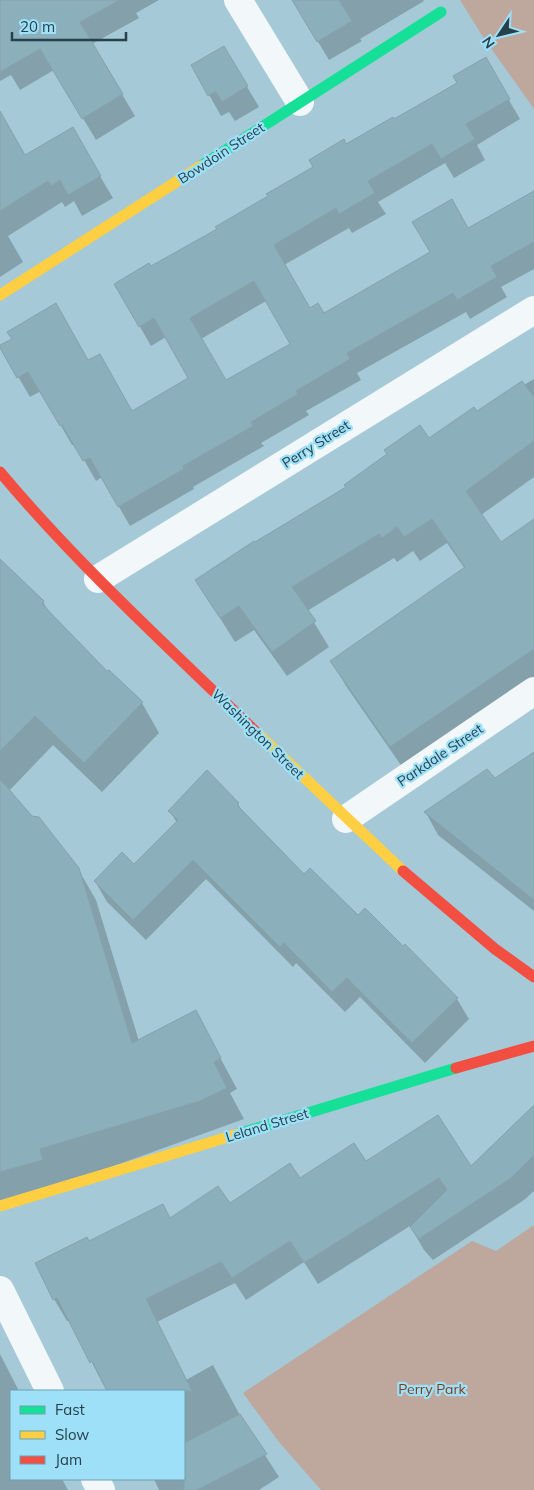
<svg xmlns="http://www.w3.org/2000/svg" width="534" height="1490" font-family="Mulish,sans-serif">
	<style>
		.green { fill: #bea79d }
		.shadow { fill: #0003; fill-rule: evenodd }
		.building { fill: #8bafbb; stroke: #86a2ac; fill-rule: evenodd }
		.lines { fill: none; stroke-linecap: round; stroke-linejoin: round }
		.street { stroke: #f2f7f9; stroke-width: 28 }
		.fast { stroke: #16e098; stroke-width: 11 }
		.slow { stroke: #ffcf43; stroke-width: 11 }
		.jam { stroke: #f24e42; stroke-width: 11 }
		.labels { text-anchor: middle; stroke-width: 4.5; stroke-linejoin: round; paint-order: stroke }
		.street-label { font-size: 14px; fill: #26414b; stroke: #9de0f8 }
		.park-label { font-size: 14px; fill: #823b1b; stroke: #9de0f8 }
	</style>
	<rect width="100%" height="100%" fill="#a5c9d6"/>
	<path class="green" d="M460,0H534V109L483,37Z
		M534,1225V1490H321L279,1442L243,1393L472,1241L496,1251Z"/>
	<path class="shadow" d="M0,0H159L136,13L139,18L92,44L135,116L96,140L54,70L20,90L11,75L0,81Z
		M293,0H423L424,1L360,39L362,41L329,60Z
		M224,48L259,107L235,121L229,112L221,116L193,66Z
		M485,59L520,119L477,145L485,160L454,178L445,163L378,202L386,214L352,233L349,228L284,265L310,310L323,314L431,253L534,191V269L501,287L507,297L470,319L466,312L357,373L361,380L306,411L309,415L261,443L264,446L193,487L194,489L130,526L102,477L96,481L75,444L72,445L41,391L30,397L1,347L88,362L132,413L189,379L166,337L151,346L116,285L150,268L218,229L346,146L394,121L459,83ZM266,301L291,344L226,381L201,339Z
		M0,129L25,157L72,129L113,198L82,216L74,201L65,207L62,202L8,236L23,262L0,277Z
		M534,379V477L481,515L501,544L534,521V683L405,771L346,686L332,661L465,569L447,543L420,561L413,551L397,562L394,558L307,611L329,647L287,676L254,630L235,642L196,580Z
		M0,570L43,602L51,615L108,673L142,703L159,733L102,792L53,745L9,791L78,869L96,900L139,1041L195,1011L237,1089L230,1093L244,1119L0,1207Z
		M534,753V911L438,835L426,813L495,780Z
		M238,804L244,814L304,875L403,948L405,946L457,999L469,1019L425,1063L360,997L345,1012L296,963L293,967L206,879L146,940L107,902L95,881L134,866L177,823L170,811Z
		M534,1106V1191L524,1200L433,1260L424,1250L410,1226L318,1284L304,1262L246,1300L235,1283L157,1322L186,1380L213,1365L243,1421L279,1477L259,1490H159L154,1479H184V1391H109L105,1383L103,1384L70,1320L67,1321L54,1299L89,1243L170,1219L229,1205L300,1179L365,1163L471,1168Z
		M0,1354L19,1391H11V1479H62L68,1490H0Z"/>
	<path class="building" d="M0,0H120L80,22L123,94L82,119L40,49L0,72Z
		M292,0H339L352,21L317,42Z
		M224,46L248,86L222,102L216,92L208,96L191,65Z
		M486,57L510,99L466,124L475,139L441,159L432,144L368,181L375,193L339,214L336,208L274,245L310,308L318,303L324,313L430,252L412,222L452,199L468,228L534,191V242L491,266L497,277L457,300L453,293L347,353L350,359L296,391L298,394L251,422L253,426L183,466L184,469L118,507L90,458L83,461L62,425L60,426L28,372L17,378L0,348V345L12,339L7,332L56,303L88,360L100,354L132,411L188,378L154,318L139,327L114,284L149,263L151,266L217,229L215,227L268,196L266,194L313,167L309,160L344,139L346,144L393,117L394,119L457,83L453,76ZM254,281L290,344L226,380L190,318Z
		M0,111L25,155L73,127L101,176L68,195L60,180L51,186L48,181L0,211Z
		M522,381L534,397V441L466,491L501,542L534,519V649L390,747L330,661L465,567L432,519L404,537L397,527L382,538L379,534L292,587L316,621L272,652L239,606L220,618L195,580L254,541L255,542L346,487L344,485L387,454L384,450L420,425L429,438L474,407L477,411Z
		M0,559L44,601L42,604L107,671L109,670L143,702L84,763L35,716L0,751Z
		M534,752V900L424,812L487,769L495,778Z
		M207,770L239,803L237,805L304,874L310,868L358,915L365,908L403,946L405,944L458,998L412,1043L347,978L332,992L284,943L280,947L193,860L133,920L94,881L122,852L134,864L178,820L168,811Z
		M0,779L32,816L39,817L79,868L132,1043L196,1010L221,1058L214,1062L227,1088L200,1101L40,1149L43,1160L0,1172Z
		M534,1105V1155L511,1178L419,1239L410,1227L447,1190L439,1178L304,1263L290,1241L232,1278L221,1262L146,1299L192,1391H107L92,1361L90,1363L57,1298L53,1300L35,1263L87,1237L89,1241L163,1204L170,1218L218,1186L230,1203L290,1163L300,1178L354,1143L366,1161L438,1115L471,1166Z
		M240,1414L267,1454L197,1490H184V1443Z"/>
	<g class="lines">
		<path class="street" d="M238,0L300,102
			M98,579L534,310
			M346,819L534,691
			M0,1290L50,1391
			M95,1479L101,1490"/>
		<path class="fast" d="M201,166L441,12
			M238,1134L456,1068"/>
		<path class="slow" d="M0,295L201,166
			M255,731L403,871
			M0,1206L238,1134"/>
		<path class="jam" d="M0,472C78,565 168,647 255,731
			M403,871L495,949L534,977
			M456,1068L534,1046"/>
	</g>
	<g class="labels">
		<g class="street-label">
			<text transform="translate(221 153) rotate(-33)" y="5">Bowdoin Street</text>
			<text transform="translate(316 444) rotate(-32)" y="5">Perry Street</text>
			<text transform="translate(258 734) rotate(44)" y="5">Washington Street</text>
			<text transform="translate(440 755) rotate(-34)" y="5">Parkdale Street</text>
			<text transform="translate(267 1125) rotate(-17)" y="5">Leland Street</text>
		</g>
		<g class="park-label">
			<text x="432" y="1394">Perry Park</text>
		</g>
	</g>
	<rect x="10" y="1390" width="175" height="90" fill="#9de0f8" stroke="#6da0b3"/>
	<rect x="20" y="1406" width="25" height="8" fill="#16e098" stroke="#6da0b3"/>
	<text x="55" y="1415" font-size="15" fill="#26414b">Fast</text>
	<rect x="20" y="1431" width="25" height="8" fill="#ffcf43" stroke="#6da0b3"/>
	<text x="55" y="1440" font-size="15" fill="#26414b">Slow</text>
	<rect x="20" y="1456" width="25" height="8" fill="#f24e42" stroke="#6da0b3"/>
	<text x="55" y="1465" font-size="15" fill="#26414b">Jam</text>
	<g transform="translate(499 35) rotate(235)" stroke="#9de0f8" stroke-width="4" paint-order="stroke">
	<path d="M0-4L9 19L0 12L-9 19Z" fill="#26414b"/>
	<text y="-8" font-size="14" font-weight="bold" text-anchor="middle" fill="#26414b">N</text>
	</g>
	<path d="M12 32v8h114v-8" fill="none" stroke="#26414b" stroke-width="2.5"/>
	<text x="20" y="32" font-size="15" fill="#26414b" stroke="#9de0f8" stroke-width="4" paint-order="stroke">20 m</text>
</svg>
